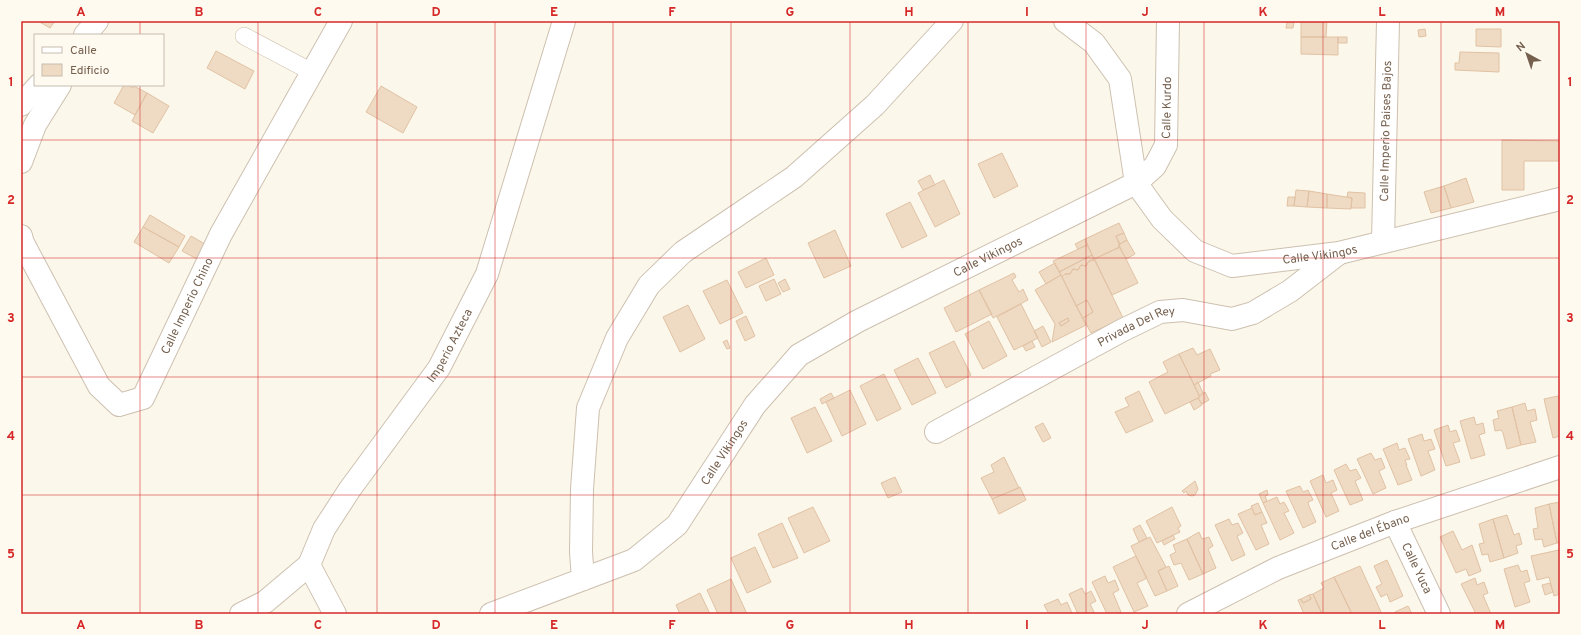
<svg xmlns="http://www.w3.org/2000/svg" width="1581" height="635" font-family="Overpass,sans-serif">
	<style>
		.building { fill: #efdac3; stroke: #e1c2a4; fill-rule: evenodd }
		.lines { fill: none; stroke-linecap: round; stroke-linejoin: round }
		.service-casing { stroke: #cdc0b0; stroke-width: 18 }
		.minor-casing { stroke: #cdc0b0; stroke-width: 24 }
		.tertiary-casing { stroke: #cdc0b0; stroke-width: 24 }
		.service { stroke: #fff; stroke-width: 17 }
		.minor { stroke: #fff; stroke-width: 22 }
		.tertiary { stroke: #fff; stroke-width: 22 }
		.grid { fill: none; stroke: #d62828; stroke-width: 1; stroke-opacity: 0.55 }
		.labels { text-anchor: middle; stroke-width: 3.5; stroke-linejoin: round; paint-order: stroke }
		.street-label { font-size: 12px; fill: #75604e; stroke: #fefaf0 }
		.neatline { fill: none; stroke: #d62828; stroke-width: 1.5 }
		.grid-label { font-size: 13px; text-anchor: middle; font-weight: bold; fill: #d62828 }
	</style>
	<rect width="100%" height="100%" fill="#fbf7ea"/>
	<path class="building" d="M38,21H55L50,28Z
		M1287,21L1294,22L1293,28H1286Z
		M1301,21H1327L1326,37H1301Z
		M1425,29L1426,36L1419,37L1418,30Z
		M1476,29H1501V47L1476,46Z
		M1301,37H1338V55L1301,54Z
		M1338,37H1347V43H1338Z
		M216,51L254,71L245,89L207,68Z
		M1460,52L1499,53V72L1455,70V63H1459Z
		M124,85H128L133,88L134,86L147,93L135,115L114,103Z
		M381,86L417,107L403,133L366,112Z
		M147,93L169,106L153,133L132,121Z
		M1502,140L1560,141V161H1524V190H1502Z
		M1002,153L1018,186L994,198L978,164Z
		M930,175L935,185L923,190L918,181Z
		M1466,178L1474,202L1451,208L1444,186Z
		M944,180L960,214L935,227L918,193Z
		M1444,186L1451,208L1431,213L1424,192Z
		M1296,190L1309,191L1307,207L1294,206Z
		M1309,191L1327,194V208L1307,207Z
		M1348,192L1365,193V208H1351L1352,198L1347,197Z
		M1327,194L1352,198L1351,209L1327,208Z
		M1288,197H1295L1294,206H1287Z
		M910,202L927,236L902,248L886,214Z
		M150,215L185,236L179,247L143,227Z
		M1119,223L1124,233L1116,236L1120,247L1094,259L1085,239Z
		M143,227L179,247L169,263L134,242Z
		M835,230L851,266L824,278L808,243Z
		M1124,233L1127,240L1120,244L1116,236Z
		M191,236L205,244L197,259L182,251Z
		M1085,239L1087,245L1078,249L1075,244Z
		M1127,240L1135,254L1126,259L1118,245Z
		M1087,245L1092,255L1059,272L1053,261Z
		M1120,247L1138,283L1112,295L1094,259Z
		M1092,255L1095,260L1089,261L1086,266L1081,265L1078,270L1073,269L1070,274H1065L1062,277L1059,272Z
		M766,258L774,275L746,288L738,272Z
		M1093,259L1095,260L1123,318L1091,333L1083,318L1093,312L1087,300L1076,306L1062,277L1065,274H1070L1073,269L1078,270L1081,265L1086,266L1088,262Z
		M1055,263L1061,275L1046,284L1039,272Z
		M1014,273L1016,277L1012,280L1019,292L1023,289L1028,300L993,318L979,290Z
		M1061,275L1086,325L1052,342L1055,324L1035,290ZM1068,318L1069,321L1061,326L1059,323Z
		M774,279L781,294L766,301L759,286Z
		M785,279L790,289L783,292L778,283Z
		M727,280L743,313L720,324L703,291Z
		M979,290L992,314L956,332L944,308Z
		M1087,300L1093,312L1083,318L1076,306Z
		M1021,304L1038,338L1014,350L997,317Z
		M688,305L705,339L680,352L663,317Z
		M746,316L755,336L745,341L736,321Z
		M1068,318L1069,321L1061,326L1059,323Z
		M989,321L1007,356L983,369L965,334Z
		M1043,326L1051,342L1042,347L1034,331Z
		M727,340L730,348L727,349L723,342Z
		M954,341L971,375L946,388L929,353Z
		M1032,341L1035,347L1026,351L1023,346Z
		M1193,348L1197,355L1210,349L1220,370L1210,374L1211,376L1194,385L1179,354Z
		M1179,354L1200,397L1165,414L1149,382L1168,372L1163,362Z
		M918,358L936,393L912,405L894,370Z
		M884,374L901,409L877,421L860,386Z
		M1198,382L1203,393L1199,396L1194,385Z
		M850,390L866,424L842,436L826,402Z
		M1139,391L1153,421L1126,433L1115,412L1129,406L1125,398Z
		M1205,392L1209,400L1202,404L1198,398Z
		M831,393L834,398L822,404L820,399Z
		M1558,396L1560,401V436L1553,438L1544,399Z
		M1198,398L1202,405L1194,410L1190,402Z
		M1525,403L1527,411L1535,409L1537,420L1530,422L1536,442L1521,445L1512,407Z
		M815,407L832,441L807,453L791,418Z
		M1512,407L1521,445L1507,449L1503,433L1501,430L1495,431L1493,420L1499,418L1497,411Z
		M1474,417L1476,425L1483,423L1485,433L1479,435L1485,455L1471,459L1460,421Z
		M1043,423L1051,438L1043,442L1035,427Z
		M1448,425L1450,432L1456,430L1460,441L1453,443L1460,462L1446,466L1434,430Z
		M1422,434L1424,441L1431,439L1435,449L1428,451L1435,470L1421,476L1408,439Z
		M1397,443L1399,450L1405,448L1410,459L1405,460L1407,465H1406L1412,480L1398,485L1383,449Z
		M1371,453L1375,460L1381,458L1385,468L1379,471L1386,488L1373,494L1357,459Z
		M1004,457L1019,488L992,499L981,478L994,472L991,465Z
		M1346,464L1350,471L1356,469L1361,478L1355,481L1363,500L1350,505L1334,470Z
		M1323,475L1326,483L1333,480L1337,490L1331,493L1339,511L1326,517L1310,481Z
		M895,477L902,492L888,498L881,483Z
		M1195,481L1198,489L1195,495L1192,496L1188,495L1186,491L1184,493L1182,491Z
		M1300,486L1303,492L1308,490L1313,500L1308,502L1309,506L1316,522L1303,528L1286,491Z
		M1020,487L1026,500L999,514L992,499Z
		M1267,490L1268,495L1265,496L1267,501L1263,503L1259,494Z
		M1277,497L1280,504L1284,502L1289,511L1284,513L1294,533L1280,540L1263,503Z
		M1560,502V543H1557L1549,504Z
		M1258,503L1262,512L1255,515L1251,506Z
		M1549,504L1557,543L1544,547L1542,539L1535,540L1533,529L1538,528L1535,508Z
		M813,507L830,541L804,553L788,518Z
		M1172,507L1181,526L1178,528L1180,532L1157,543L1146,521Z
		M1252,508L1255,515L1262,512L1267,523L1261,525L1269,544L1256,550L1238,514Z
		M1507,515L1514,535L1519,533L1522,544L1516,546L1518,553L1504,558L1493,519Z
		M1229,519L1232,525L1238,523L1243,533L1237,536L1245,555L1232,561L1215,525Z
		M1493,519L1504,558L1490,562L1488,554L1482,555L1479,544L1484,543L1479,524Z
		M782,523L798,558L773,568L758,534Z
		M1140,525L1147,538L1139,542L1133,529Z
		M1453,531L1462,550L1472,545L1481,571L1469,576L1466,569L1456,573L1440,537Z
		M1199,532L1202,539L1209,537L1213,546L1208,549L1216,568L1203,574L1187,539Z
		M1173,535L1175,539L1164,545L1162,541Z
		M1150,537L1166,567L1158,571L1167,591L1155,596L1131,546Z
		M1187,539L1203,574L1189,580L1181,563L1174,565L1170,555L1176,552L1173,545Z
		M755,547L771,582L747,593L731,558Z
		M1559,550L1560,556V594L1554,596L1549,577L1537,580L1531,556Z
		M1136,556L1147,578L1137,583L1148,606L1134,612L1113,567Z
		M1387,560L1403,596L1390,602L1387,594L1381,597L1376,587L1382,584L1374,566Z
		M1518,565L1521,572L1527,570L1530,581L1524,583L1530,602L1515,607L1504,569Z
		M1169,566L1178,586L1167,591L1158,571Z
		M1360,566L1381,612L1376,614H1352L1334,577Z
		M1105,576L1108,583L1115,580L1119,590L1113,593L1121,612L1116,614H1107L1092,582Z
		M1334,577L1352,614H1322L1313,594L1324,588L1321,583Z
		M1475,578L1477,585L1484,582L1488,593L1483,595L1491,614H1476L1461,584Z
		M731,579L747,614H718L707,590Z
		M1550,583L1553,592L1545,595L1542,585Z
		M1082,588L1085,594L1091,591L1096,601L1090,604L1095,614H1078L1069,594Z
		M700,593L710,614H680L676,605Z
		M1313,594L1322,614H1304L1298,600L1301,599L1303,603L1311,599L1309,595Z
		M1309,595L1311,599L1303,603L1301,599Z
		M1058,599L1061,605L1067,602L1072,613L1069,614H1049L1044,605Z
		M1408,606L1412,614H1396L1395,612Z"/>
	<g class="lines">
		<defs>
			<path id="service" d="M244,36L312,72"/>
			<g id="minor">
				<path id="s1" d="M1065,21L1094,43L1120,79L1136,183L1162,219L1195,251L1232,266L1339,253L1560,199"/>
				<path d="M85,35L97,21"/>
				<path d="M21,105L39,85"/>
				<path d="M21,162L35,125L60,85"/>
				<path id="s2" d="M21,236L23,243L99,386L119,405L143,398L221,234L341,21"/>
				<path id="s3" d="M1383,241L1388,21"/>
				<path id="s4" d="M936,432L1121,331L1160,312L1183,310L1232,319L1253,313L1290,291L1338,254"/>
				<path id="s5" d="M1395,522L1439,614"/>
				<path d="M309,565L335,614"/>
				<path d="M583,579L581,552L582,489L588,408L617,338L649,285L683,252L794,177L875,105L952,21"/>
				<path id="s6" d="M491,614L634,560L677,525L755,405L799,355L858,321L1136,183L1155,166L1166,145L1168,21"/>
				<path id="s7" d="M1188,614L1278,568L1395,522L1560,467"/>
			</g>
			<g id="tertiary">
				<path id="s8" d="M241,614L265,602L309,565L324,529L350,489L439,368L487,274L564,21"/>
			</g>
		</defs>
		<use href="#service" class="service-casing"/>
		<use href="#minor" class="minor-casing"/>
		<use href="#tertiary" class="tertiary-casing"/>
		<use href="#service" class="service"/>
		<use href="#minor" class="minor"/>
		<use href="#tertiary" class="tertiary"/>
	</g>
	<path class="grid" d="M140,21V35M258,21V614M377,21V614M495,21V614M613,21V614M731,21V614M850,21V614M968,21V614M1086,21V614M1204,21V614M1323,21V614M1441,21V614M140,85V614M21,140H1560M21,258H1560M21,377H1560M21,495H1560"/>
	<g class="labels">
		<g class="street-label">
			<text dy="4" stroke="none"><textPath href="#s6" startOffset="883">Calle Kurdo</textPath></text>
			<text dy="4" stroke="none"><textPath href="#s3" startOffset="110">Calle Imperio Paises Bajos</textPath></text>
			<text dy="4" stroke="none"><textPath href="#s1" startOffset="405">Calle Vikingos</textPath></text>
			<text dy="4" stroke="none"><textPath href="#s6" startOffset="631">Calle Vikingos</textPath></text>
			<text dy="4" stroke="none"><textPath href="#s2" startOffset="324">Calle Imperio Chino</textPath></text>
			<text dy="4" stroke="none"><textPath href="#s4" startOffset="227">Privada Del Rey</textPath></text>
			<text dy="4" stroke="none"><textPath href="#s8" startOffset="346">Imperio Azteca</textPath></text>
			<text dy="4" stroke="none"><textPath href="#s6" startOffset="295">Calle Vikingos</textPath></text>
			<text dy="4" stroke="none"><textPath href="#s7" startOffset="200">Calle del Ébano</textPath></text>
			<text dy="4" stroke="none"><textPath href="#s5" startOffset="51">Calle Yuca</textPath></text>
		</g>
	</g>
	<rect width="1581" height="635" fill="none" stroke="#fefaf0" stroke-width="44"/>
	<rect x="34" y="34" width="130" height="52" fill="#fefaf0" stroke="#c7bcaf"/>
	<rect x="42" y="47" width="20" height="6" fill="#ffffff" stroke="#c7bcaf"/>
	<text x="70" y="54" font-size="12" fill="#75604e">Calle</text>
	<rect x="42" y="64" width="20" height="12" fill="#efdac3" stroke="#c7bcaf"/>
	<text x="70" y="74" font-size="12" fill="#75604e">Edificio</text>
	<g transform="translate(1527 54) rotate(320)" stroke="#fefaf0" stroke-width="3" paint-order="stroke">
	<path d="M0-3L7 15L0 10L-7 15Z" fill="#75604e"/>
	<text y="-6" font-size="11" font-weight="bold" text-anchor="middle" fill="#75604e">N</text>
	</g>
	<rect x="22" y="22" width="1537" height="591" class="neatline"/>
	<g class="grid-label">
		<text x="81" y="16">A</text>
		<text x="199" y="16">B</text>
		<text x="318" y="16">C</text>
		<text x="436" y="16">D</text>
		<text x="554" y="16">E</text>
		<text x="672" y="16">F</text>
		<text x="790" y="16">G</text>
		<text x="909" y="16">H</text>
		<text x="1027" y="16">I</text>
		<text x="1145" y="16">J</text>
		<text x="1263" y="16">K</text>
		<text x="1382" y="16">L</text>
		<text x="1500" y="16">M</text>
		<text x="11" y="86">1</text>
		<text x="1570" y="86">1</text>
		<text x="11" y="204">2</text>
		<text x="1570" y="204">2</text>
		<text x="11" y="322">3</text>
		<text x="1570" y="322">3</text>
		<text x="11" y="440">4</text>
		<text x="1570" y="440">4</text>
		<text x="11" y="558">5</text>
		<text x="1570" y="558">5</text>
		<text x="81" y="629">A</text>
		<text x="199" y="629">B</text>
		<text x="318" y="629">C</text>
		<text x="436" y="629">D</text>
		<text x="554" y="629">E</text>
		<text x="672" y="629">F</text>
		<text x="790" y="629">G</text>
		<text x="909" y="629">H</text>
		<text x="1027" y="629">I</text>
		<text x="1145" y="629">J</text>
		<text x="1263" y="629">K</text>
		<text x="1382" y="629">L</text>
		<text x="1500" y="629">M</text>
	</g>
</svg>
